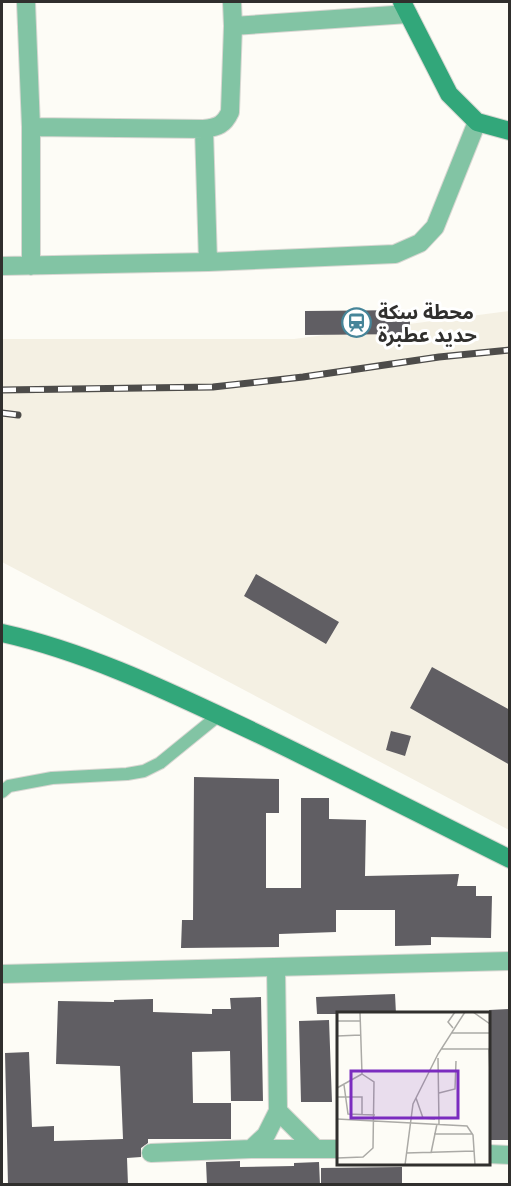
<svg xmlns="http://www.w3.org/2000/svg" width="511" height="1186" font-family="'Roboto Condensed','Noto Sans Arabic',sans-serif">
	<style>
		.built { fill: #f4f0e3 }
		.building { fill: #605e63 }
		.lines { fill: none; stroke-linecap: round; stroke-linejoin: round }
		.lane-casing { stroke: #d8d7d2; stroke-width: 14 }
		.street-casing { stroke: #d8d7d2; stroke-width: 20 }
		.secondary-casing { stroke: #d8d7d2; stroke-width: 20 }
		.lane { stroke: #82c4a4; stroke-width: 12 }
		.street { stroke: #82c4a4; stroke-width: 18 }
		.secondary { stroke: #32a77a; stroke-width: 18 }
		.rail-casing { stroke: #4d4c4a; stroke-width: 7 }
		.rail { stroke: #fff; stroke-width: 4.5; stroke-dasharray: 14; stroke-linecap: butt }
		.labels { text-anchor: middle; stroke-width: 6; stroke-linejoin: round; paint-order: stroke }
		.poi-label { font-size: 20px; font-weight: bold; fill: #302f2d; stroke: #fff; text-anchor: start }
		.inset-road { fill: none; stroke: #abaaa6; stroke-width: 1.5 }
		.view { fill: #7b2cbf; fill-opacity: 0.15; stroke: #7b2cbf; stroke-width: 3 }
		.inset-edge { fill: none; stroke: #302f2d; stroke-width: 3 }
	</style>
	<rect width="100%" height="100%" fill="#fdfcf6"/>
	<path class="built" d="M509,311V830L2,562V339H294Z"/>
	<path class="building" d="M410,310V334L305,335V311Z
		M256,574L339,622L326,644L244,596Z
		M432,667L510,710V765L410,708Z
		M391,731L411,736L405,756L386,750Z
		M194,777L279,779V813H266V888H301V798H329V819L366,820L365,876L459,874L457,886H476V896H492L491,938L431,937V945L395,946V910H336V932L279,934V947L181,948L182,920H193Z
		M395,994L396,1014H317L316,997Z
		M261,997L263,1101H231L230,1051L192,1052L193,1103H231V1139H148V1143L141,1148V1157L127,1158L128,1185H8L5,1053L29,1052L32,1127L54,1126V1141L123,1139L120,1066L56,1064L58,1001L114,1002V1000L153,999V1012L212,1014V1009H231L230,998Z
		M509,1009L510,1140H489V1010Z
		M329,1020L332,1102H301L299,1021Z
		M240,1161V1167L294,1166V1163L319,1162L320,1185H207L206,1162Z
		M402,1167V1185H321V1168Z"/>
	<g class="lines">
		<defs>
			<path id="lane" d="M2,792L9,786L52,778L127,774L144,771L160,763L219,715"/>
			<path id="street" d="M26,2L31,127V266
				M233,26L408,14
				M31,127L204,129C218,127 224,125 230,112L233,26L232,2
				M204,129L208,262
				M2,266L208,262L395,254L420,243L435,227L477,122
				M276,967L278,1111L316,1149H338
				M2,974L510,961
				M251,1149H316
				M151,1153L251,1149L266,1135L278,1111
				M488,1154L510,1155"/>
			<path id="secondary" d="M402,2L449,94L477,122L510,131
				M2,633C82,651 157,686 231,721C325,765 417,813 510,859"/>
		</defs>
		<use href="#lane" class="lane-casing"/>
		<use href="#street" class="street-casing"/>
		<use href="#secondary" class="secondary-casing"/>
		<use href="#lane" class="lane"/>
		<use href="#street" class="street"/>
		<use href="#secondary" class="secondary"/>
		<defs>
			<path id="rail" d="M2,390L213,387L303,377L439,357L510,350
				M2,413L18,415"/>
		</defs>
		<use href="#rail" class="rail-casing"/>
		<use href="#rail" class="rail"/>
	</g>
	<defs>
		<symbol id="station-ring" viewBox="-11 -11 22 22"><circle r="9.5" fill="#fff" stroke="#468599" stroke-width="1.5"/><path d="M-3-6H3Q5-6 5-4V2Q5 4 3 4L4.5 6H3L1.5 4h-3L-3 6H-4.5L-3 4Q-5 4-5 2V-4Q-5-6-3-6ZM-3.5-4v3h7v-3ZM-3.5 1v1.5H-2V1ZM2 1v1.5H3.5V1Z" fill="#468599"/></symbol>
	</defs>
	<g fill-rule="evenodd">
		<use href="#station-ring" x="340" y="306" width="33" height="33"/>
	</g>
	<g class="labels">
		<g class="poi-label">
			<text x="378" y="319">محطة سكة<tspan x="378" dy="23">حديد عطبرة</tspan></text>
		</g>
	</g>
	<g transform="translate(337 1012)">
		<rect width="153" height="153" fill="#fdfcf6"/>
		<path class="inset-road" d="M136,0L153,12M0,9H24M116,16L111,10L118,0M115,21H153M0,24L24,23M104,37H153M152,37L153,62M101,46L102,112M7,73L11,102L38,103M0,76L25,62L23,0M102,81L118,77L119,49M0,85H25V103M79,86L86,106L98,107M0,107L130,114L136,123L138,153M97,122H136M69,141L137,139M94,141L100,112M0,146L26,145L36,136L37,70L25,62M68,153L76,92L101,42L128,0"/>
		<path class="view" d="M14,59H121V106H14Z"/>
		<rect width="153" height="153" class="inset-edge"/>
	</g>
	<rect width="511" height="1186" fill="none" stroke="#302f2d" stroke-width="6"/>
</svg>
